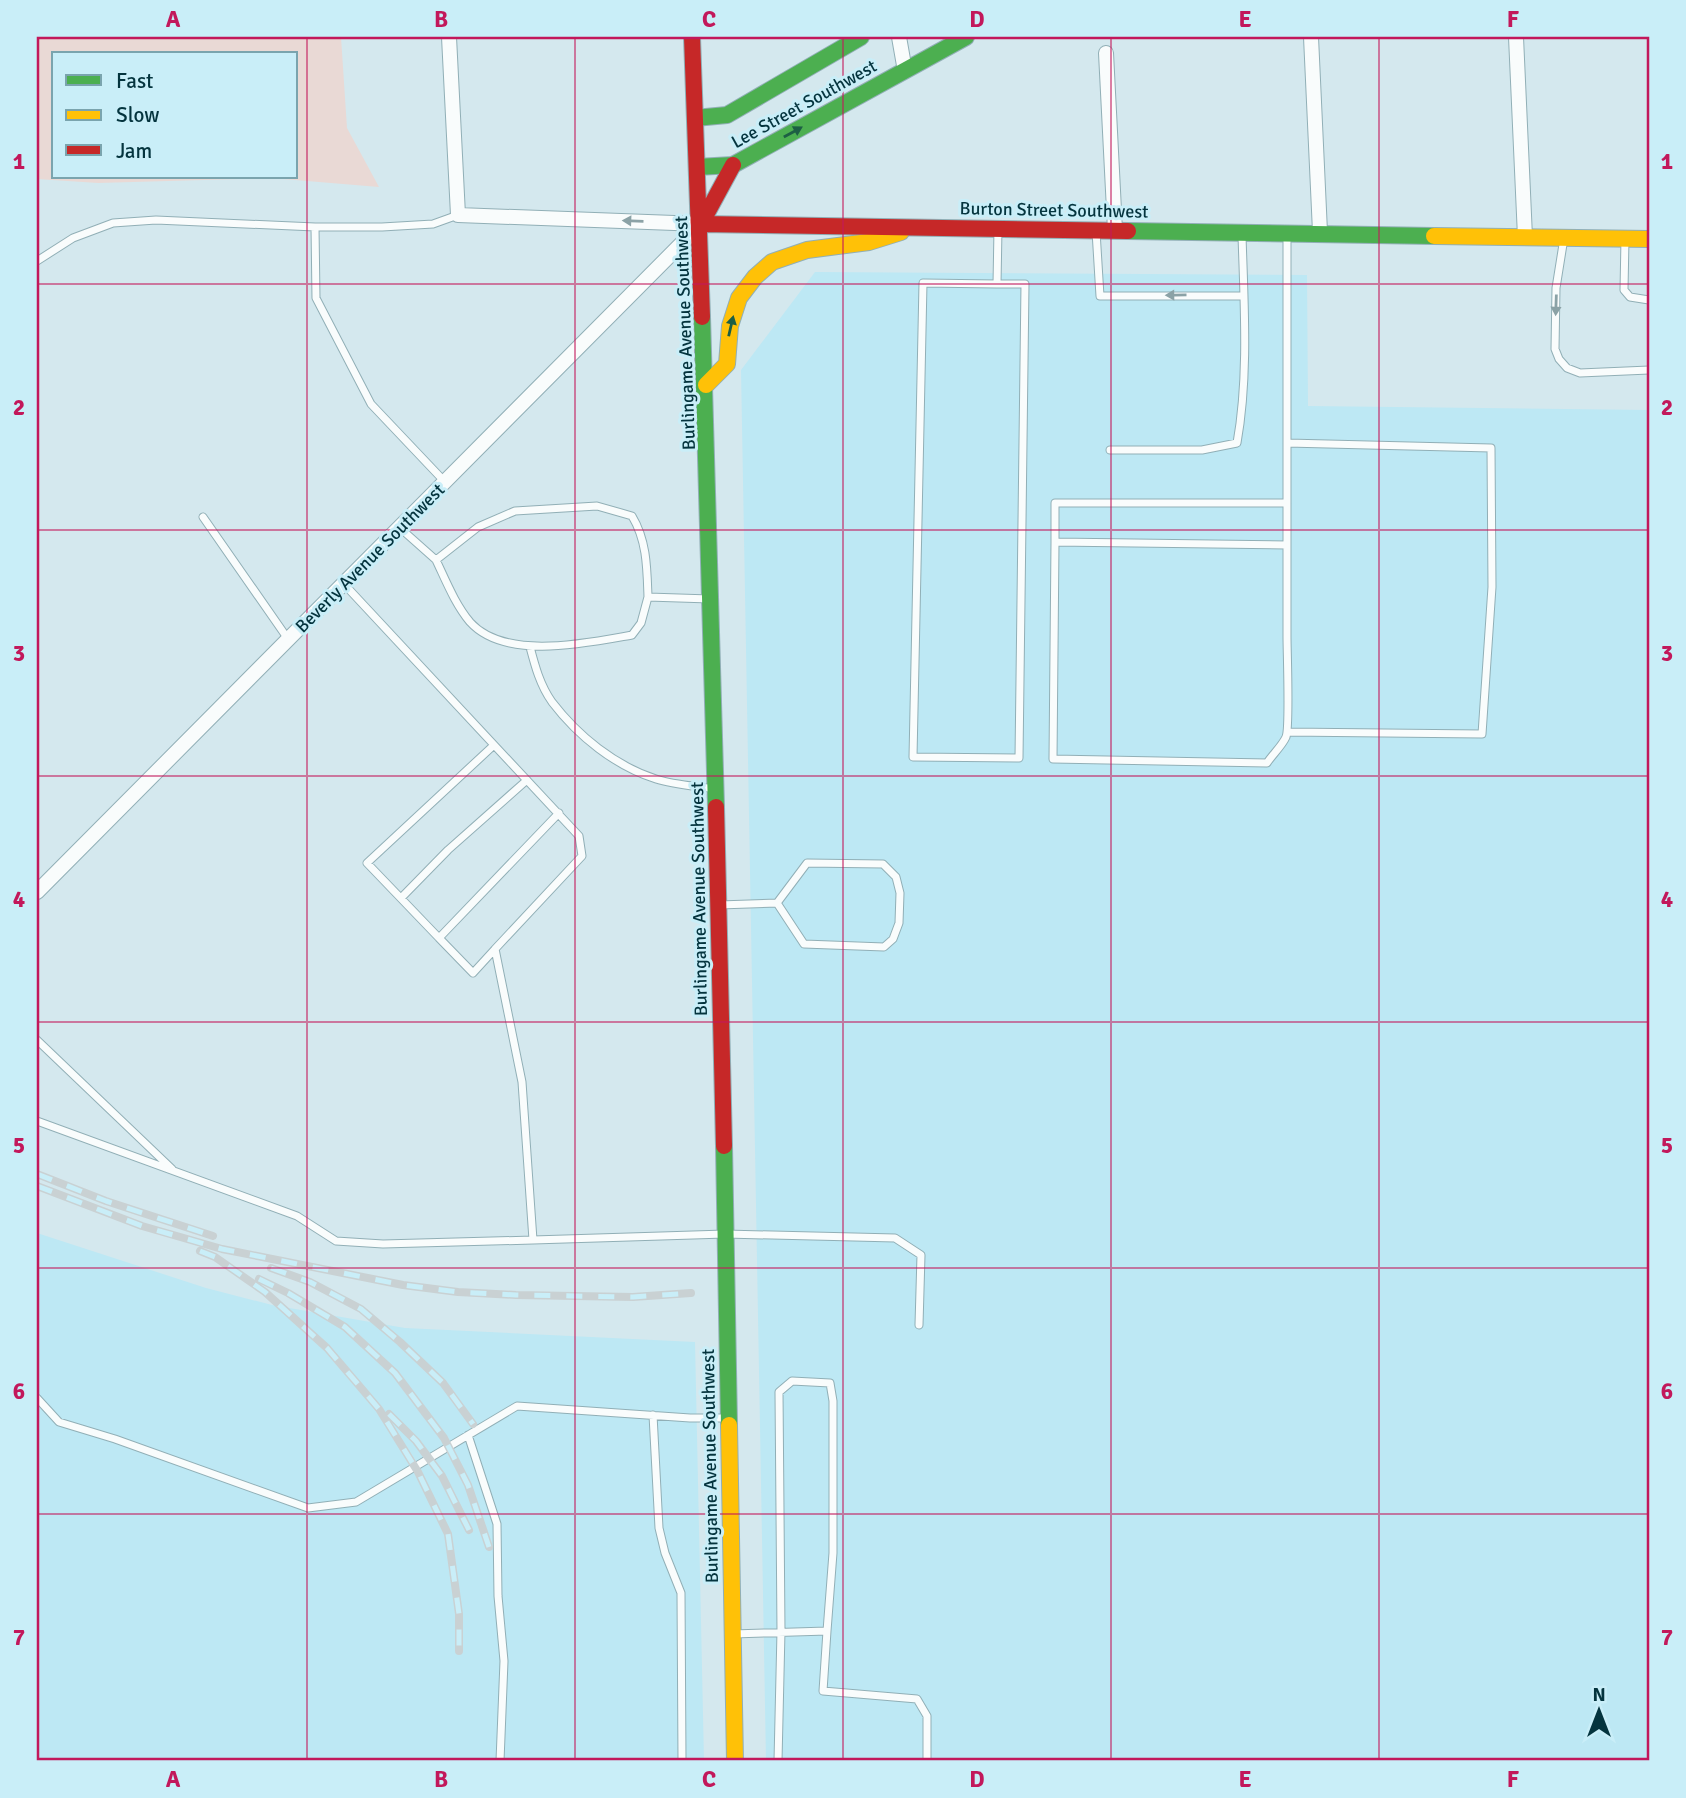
<svg xmlns="http://www.w3.org/2000/svg" width="1686" height="1798" font-family="Signika,sans-serif">
	<style>
		.built { fill: #bde8f4 }
		.green { fill: #e9d9d5; fill-rule: evenodd }
		.lines { fill: none; stroke-linecap: round; stroke-linejoin: round }
		.lane-casing { stroke: #91afb6; stroke-width: 9 }
		.street-casing { stroke: #91afb6; stroke-width: 16 }
		.fast-casing { stroke: #91afb6; stroke-width: 18 }
		.slow-casing { stroke: #91afb6; stroke-width: 18 }
		.jam-casing { stroke: #91afb6; stroke-width: 18 }
		.lane { stroke: #f9fcfc; stroke-width: 7 }
		.street { stroke: #f9fcfc; stroke-width: 14 }
		.fast { stroke: #4caf50; stroke-width: 16 }
		.slow { stroke: #ffc107; stroke-width: 16 }
		.jam { stroke: #c62828; stroke-width: 16 }
		.rail-casing { stroke: #c9d1d3; stroke-width: 8 }
		.rail { stroke: #c9eef8; stroke-width: 5; stroke-dasharray: 16; stroke-linecap: butt }
		.oneway { fill: #1d5f44 }
		.oneway2 { fill: #8ba2a6 }
		.grid { fill: none; stroke: #c2185b; stroke-width: 2; stroke-opacity: 0.55 }
		.labels { text-anchor: middle; stroke-width: 6; stroke-linejoin: round; paint-order: stroke }
		.street-label { font-size: 18px; fill: #04343e; stroke: #c9eef8 }
		.neatline { fill: none; stroke: #c2185b; stroke-width: 2.5 }
		.grid-label { font-size: 23px; text-anchor: middle; font-weight: bold; fill: #c2185b }
	</style>
	<rect width="100%" height="100%" fill="#d4e8ee"/>
	<path class="built" d="M815,272L1307,275L1308,406L1649,410V1761H766L741,370Z
		M37,1233L206,1288L272,1305L405,1328L695,1342L704,1761H37Z"/>
	<path class="green" d="M37,37H341L347,128L379,187L271,178L98,183L37,179ZM54,54H296V177H54Z"/>
	<g class="lines">
		<defs>
			<path id="lane" d="M315,227H382L433,224L458,215
				M1096,231L1100,296H1244
				M1287,236V261C1287,386 1287,511 1287,636C1287,653 1290,727 1286,737C1282,746 1272,755 1267,763L1053,759L1055,542L1287,545
				M1564,238L1556,288L1555,349L1559,359L1567,368L1580,373L1649,370
				M1625,239L1624,290L1630,297L1649,300
				M37,261L73,238L113,223L156,220L315,227L316,298L371,404L445,482
				M997,284L923,283L913,757L1019,758L1025,284H997L998,229
				M1110,450H1202L1237,443C1249,376 1244,303 1242,235
				M203,517L288,639
				M400,528L436,560L478,527L515,511L597,506L632,516C647,541 647,568 648,597L710,599
				M1055,542V503H1287
				M436,560C446,581 455,604 470,622C505,661 587,643 632,635L641,623L648,597
				M530,647C535,666 540,685 552,702C578,736 615,766 656,779C674,785 696,786 715,789
				M1287,732L1482,734L1492,587L1491,448L1287,443
				M494,745L367,863L439,938L559,813
				M401,898L448,850L527,780
				M719,905L777,903L804,944L884,947L893,939L899,923L900,893L896,877L883,864L807,863L777,903
				M439,938L473,973L495,949
				M37,1040L172,1169
				M37,1121L297,1216L336,1241L383,1244L533,1240L522,1082L495,949L582,856L579,836L344,584
				M533,1240L725,1234L895,1238L921,1255L919,1325
				M37,1398L59,1422L115,1439L308,1508L356,1502L517,1406L690,1418H726
				M653,1415L659,1528L665,1553L681,1593L682,1761
				M468,1435L497,1524L498,1596L504,1661L500,1761
				M733,1634L827,1631L823,1691L917,1699L927,1716V1761
				M778,1761L781,1631L779,1392L792,1381L830,1383L833,1401V1553L827,1631"/>
			<path id="street" d="M449,37L458,215L701,224
				M899,37L905,71
				M1311,37L1320,232
				M1516,37L1525,237
				M1106,53L1115,230
				M37,892L701,224"/>
			<path id="fast" d="M695,118L727,115L861,37
				M697,167L733,165L966,37
				M1128,231L1434,236
				M702,317L716,807
				M724,1146L729,1425"/>
			<path id="slow" d="M1434,236L1649,239
				M706,385L727,364L730,326L739,298L755,277L772,262L807,250L869,242L901,232
				M729,1425L735,1761"/>
			<path id="jam" d="M692,37L702,317
				M701,224L1128,231
				M701,224L733,165
				M716,807L724,1146"/>
		</defs>
		<use href="#lane" class="lane-casing"/>
		<use href="#street" class="street-casing"/>
		<use href="#fast" class="fast-casing"/>
		<use href="#slow" class="slow-casing"/>
		<use href="#jam" class="jam-casing"/>
		<use href="#lane" class="lane"/>
		<use href="#street" class="street"/>
		<use href="#fast" class="fast"/>
		<use href="#slow" class="slow"/>
		<use href="#jam" class="jam"/>
		<defs>
			<path id="rail" d="M37,1174L106,1201L213,1236
				M37,1186L142,1226L222,1249L403,1285L458,1292L516,1295L633,1297L691,1293
				M200,1251L215,1257L265,1292L327,1348L379,1409L418,1472L448,1534L459,1614V1651
				M271,1268L310,1282L361,1309L400,1342L443,1383L473,1424
				M259,1279L288,1293L345,1327L395,1373L444,1438L468,1485L489,1547
				M389,1414L416,1441L442,1476L469,1530"/>
		</defs>
		<use href="#rail" class="rail-casing"/>
		<use href="#rail" class="rail"/>
	</g>
	<defs><path id="oneway-solid" d="M-6-.8H1V-3.2L6.5 0L1 3.2V.8H-6Z" transform="scale(1.75)"/></defs>
	<g class="oneway">
		<use href="#oneway-solid" transform="translate(793 132) rotate(-29)"/>
		<use href="#oneway-solid" transform="translate(731 326) rotate(-77)"/>
	</g>
	<g class="oneway2">
		<use href="#oneway-solid" transform="translate(633 221) rotate(-178)"/>
		<use href="#oneway-solid" transform="translate(1176 295) rotate(179)"/>
		<use href="#oneway-solid" transform="translate(1556 305) rotate(92)"/>
	</g>
	<path class="grid" d="M307,37V1761M575,37V1761M843,37V1761M1111,37V1761M1379,37V1761M37,284H1649M37,530H1649M37,776H1649M37,1022H1649M37,1268H1649M37,1514H1649"/>
	<g class="labels">
		<g class="street-label">
			<text transform="translate(804 104) rotate(-29)" y="6">Lee Street Southwest</text>
			<text transform="translate(1054 210) rotate(1)" y="6">Burton Street Southwest</text>
			<text transform="translate(685 333) rotate(-92)" y="6">Burlingame Avenue Southwest</text>
			<text transform="translate(370 558) rotate(-45)" y="6">Beverly Avenue Southwest</text>
			<text transform="translate(699 899) rotate(-91)" y="6">Burlingame Avenue Southwest</text>
			<text transform="translate(710 1466) rotate(-91)" y="6">Burlingame Avenue Southwest</text>
		</g>
	</g>
	<rect width="1686" height="1798" fill="none" stroke="#c9eef8" stroke-width="77"/>
	<rect x="52" y="52" width="245" height="126" fill="#c9eef8" stroke="#7aa4ae" stroke-width="2"/>
	<rect x="66" y="75" width="35" height="10" fill="#4caf50" stroke="#7aa4ae" stroke-width="2"/>
	<text x="116" y="88" font-size="21" fill="#04343e">Fast</text>
	<rect x="66" y="110" width="35" height="10" fill="#ffc107" stroke="#7aa4ae" stroke-width="2"/>
	<text x="116" y="122" font-size="21" fill="#04343e">Slow</text>
	<rect x="66" y="145" width="35" height="10" fill="#c62828" stroke="#7aa4ae" stroke-width="2"/>
	<text x="116" y="158" font-size="21" fill="#04343e">Jam</text>
	<g transform="translate(1599 1711)" stroke="#c9eef8" stroke-width="5" paint-order="stroke">
	<path d="M0-5L12 26L0 18L-12 26Z" fill="#04343e"/>
	<text y="-10" font-size="19" font-weight="bold" text-anchor="middle" fill="#04343e">N</text>
	</g>
	<rect x="38" y="38" width="1610" height="1721" class="neatline"/>
	<g class="grid-label">
		<text x="173" y="27">A</text>
		<text x="441" y="27">B</text>
		<text x="709" y="27">C</text>
		<text x="977" y="27">D</text>
		<text x="1245" y="27">E</text>
		<text x="1513" y="27">F</text>
		<text x="19" y="169">1</text>
		<text x="1667" y="169">1</text>
		<text x="19" y="415">2</text>
		<text x="1667" y="415">2</text>
		<text x="19" y="661">3</text>
		<text x="1667" y="661">3</text>
		<text x="19" y="907">4</text>
		<text x="1667" y="907">4</text>
		<text x="19" y="1153">5</text>
		<text x="1667" y="1153">5</text>
		<text x="19" y="1399">6</text>
		<text x="1667" y="1399">6</text>
		<text x="19" y="1645">7</text>
		<text x="1667" y="1645">7</text>
		<text x="173" y="1787">A</text>
		<text x="441" y="1787">B</text>
		<text x="709" y="1787">C</text>
		<text x="977" y="1787">D</text>
		<text x="1245" y="1787">E</text>
		<text x="1513" y="1787">F</text>
	</g>
</svg>
